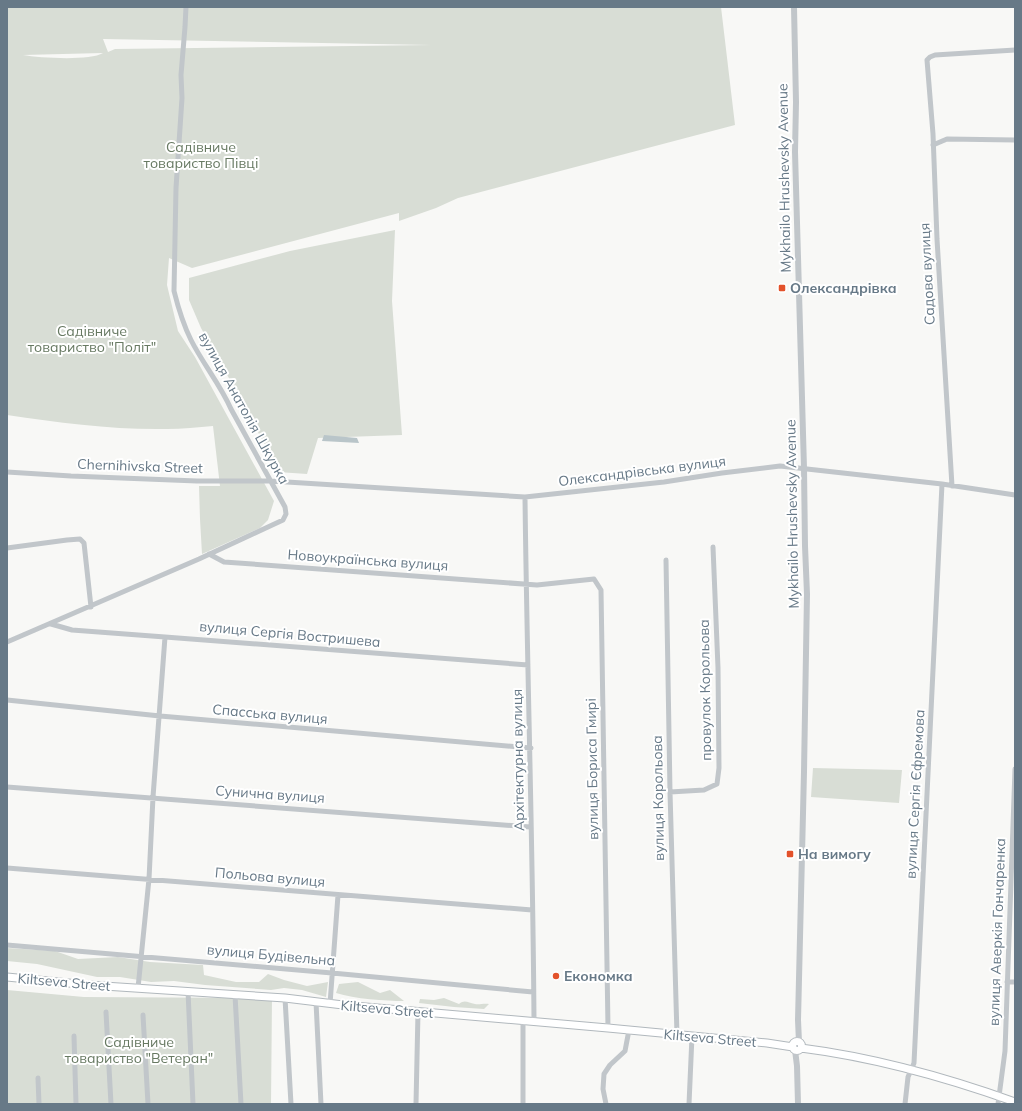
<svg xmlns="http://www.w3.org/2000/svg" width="1022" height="1111" font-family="Mulish,sans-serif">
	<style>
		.green { fill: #d8ddd5; fill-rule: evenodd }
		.water { fill: #b9c5c9 }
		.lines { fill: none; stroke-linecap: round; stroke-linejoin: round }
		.secondary-casing { stroke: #b1b8bd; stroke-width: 9 }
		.minor { stroke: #c1c6ca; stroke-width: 5 }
		.tertiary { stroke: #c1c6ca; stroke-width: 6 }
		.secondary { stroke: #fff; stroke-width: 7 }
		.poi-dot { fill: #e3522b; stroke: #fff; stroke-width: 1.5 }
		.labels { text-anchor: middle; stroke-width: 4; stroke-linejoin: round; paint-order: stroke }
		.park-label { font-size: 14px; fill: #677962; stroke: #fff }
		.street-label { font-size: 14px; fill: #677987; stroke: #fff }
		.poi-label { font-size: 14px; font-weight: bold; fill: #677987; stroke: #fff; text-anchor: start }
	</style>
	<rect width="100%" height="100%" fill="#f8f8f6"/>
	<path class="green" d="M7,7H721L735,125L458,198L436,208L399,221V213L192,268L169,258L167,285L178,331L195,357L274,501L268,520L260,528L202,554L200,519L199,486H220L213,426C198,427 182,429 167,429C114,430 60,423 7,415ZM103,39L431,45H432L115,49L108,52ZM103,53C90,61 40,58 23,55Z
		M395,230L392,301L402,435L318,438L307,474L278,472L249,414L201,328L189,300V278L290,251Z
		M813,768L902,770L899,803L811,797Z
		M7,948L55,951L78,959L118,957L150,962L203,965L204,975L236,982H259L268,974L284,980L307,986L328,982L326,997L302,990L284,988L271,990L205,985L174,981L151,982L120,977H97L37,964L7,961Z
		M358,982L380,993L390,990L404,1001C385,1001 355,999 336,993L339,984Z
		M7,990L84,997L272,998L271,1104H7Z
		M444,998L459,1004C465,999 468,1003 475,1004C479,1005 484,1003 489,1004L484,1009L454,1007L419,1003L420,999L434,1000Z"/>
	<path class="water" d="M324,435L357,438L359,443L322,441Z"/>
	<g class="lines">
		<defs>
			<path id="secondary" d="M7,977L89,985L285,998L343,1005L608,1028L767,1043L793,1047
				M792.5 1046a4.5 4.5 0 1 1 9 0a4.5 4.5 0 1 1-9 0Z
				M801,1048C872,1057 948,1078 1015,1102"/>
		</defs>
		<use href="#secondary" class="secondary-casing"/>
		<path class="minor" d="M933,145L947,139L1015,140
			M7,472L71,476L197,481H271L525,497L664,482L722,473L780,466L942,484L1015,495
			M952,486L937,239L933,134L927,60L930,57L935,55L1015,50
			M525,497C527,672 533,847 534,1022
			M7,548L67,540L80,539L84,543L91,607
			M209,554L224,562L537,585L594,579L601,590L608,1028
			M666,560L670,792L677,1035
			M51,624L72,630L165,637L528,665
			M7,642L199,559L283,520L286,514L285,507L231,409C220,384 203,364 191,340C183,324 178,307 174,291L176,188L182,98L181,75L185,27L186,7
			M7,700L160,716L531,748
			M7,787L530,827
			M670,792L704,790L717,784L719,768L718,668L713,547
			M7,868L532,910
			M7,945L332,973L533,992
			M1007,982H1015
			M138,988L149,879L153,797L165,637
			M188,991L193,1104
			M235,995L241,1104
			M285,998L291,1104
			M316,1002L321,1104
			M330,1004L338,895
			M106,1012L111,1104
			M143,1015L148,1104
			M523,1021V1104
			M74,1036L76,1104
			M38,1078L39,1104
			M416,1104L418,1012
			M606,1104L603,1089L604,1074L610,1065L625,1051L629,1030
			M689,1104L692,1036
			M905,1104L908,1077L914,1063L942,484
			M998,1104L1005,1051L1015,769"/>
		<path class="tertiary" d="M794,7L796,102L795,152L804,468L805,546L807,594L804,772L798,1020L799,1042
			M795,1050L797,1066L798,1104"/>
		<use href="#secondary" class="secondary"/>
	</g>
	<g class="poi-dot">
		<rect x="778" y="284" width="8" height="8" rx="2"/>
		<rect x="786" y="850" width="8" height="8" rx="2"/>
		<circle cx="556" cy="976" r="4"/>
	</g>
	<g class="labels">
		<g class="park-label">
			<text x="201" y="152">Садівниче<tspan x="201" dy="16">товариство Півці</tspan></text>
			<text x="92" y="336">Садівниче<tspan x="92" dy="16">товариство "Політ"</tspan></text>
			<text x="139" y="1047">Садівниче<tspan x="139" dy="16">товариство "Ветеран"</tspan></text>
		</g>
		<g class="street-label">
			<text transform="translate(784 178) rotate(-91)" y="5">Mykhailo Hrushevsky Avenue</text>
			<text transform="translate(927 274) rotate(-93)" y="5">Садова вулиця</text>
			<text transform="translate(244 408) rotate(61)" y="5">вулиця Анатолія Шкурка</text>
			<text transform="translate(140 466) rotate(2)" y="5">Chernihivska Street</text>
			<text transform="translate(642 471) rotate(-7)" y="5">Олександрівська вулиця</text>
			<text transform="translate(792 514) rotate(-91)" y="5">Mykhailo Hrushevsky Avenue</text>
			<text transform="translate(368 560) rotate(4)" y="5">Новоукраїнська вулиця</text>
			<text transform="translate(290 634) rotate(5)" y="5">вулиця Сергія Востришева</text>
			<text transform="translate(705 690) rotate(-91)" y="5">провулок Корольова</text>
			<text transform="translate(270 714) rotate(5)" y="5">Спасська вулиця</text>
			<text transform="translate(518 760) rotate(-91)" y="5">Архітектурна вулиця</text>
			<text transform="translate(592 769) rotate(-91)" y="5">вулиця Бориса Гмирі</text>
			<text transform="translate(270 794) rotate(4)" y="5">Сунична вулиця</text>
			<text transform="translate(915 794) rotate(-87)" y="5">вулиця Сергія Єфремова</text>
			<text transform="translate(658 798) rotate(-91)" y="5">вулиця Корольова</text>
			<text transform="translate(270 877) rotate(5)" y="5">Польова вулиця</text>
			<text transform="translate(997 932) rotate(-88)" y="5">вулиця Аверкія Гончаренка</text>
			<text transform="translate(271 955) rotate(5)" y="5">вулиця Будівельна</text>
			<text transform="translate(64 982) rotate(5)" y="5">Kiltseva Street</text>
			<text transform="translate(387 1009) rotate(5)" y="5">Kiltseva Street</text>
			<text transform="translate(710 1038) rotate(5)" y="5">Kiltseva Street</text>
		</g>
		<g class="poi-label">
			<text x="790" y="293">Олександрівка</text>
			<text x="798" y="859">На вимогу</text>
			<text x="564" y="981">Економка</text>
		</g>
	</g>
	<rect width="1022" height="1111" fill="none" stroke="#677987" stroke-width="16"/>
</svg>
